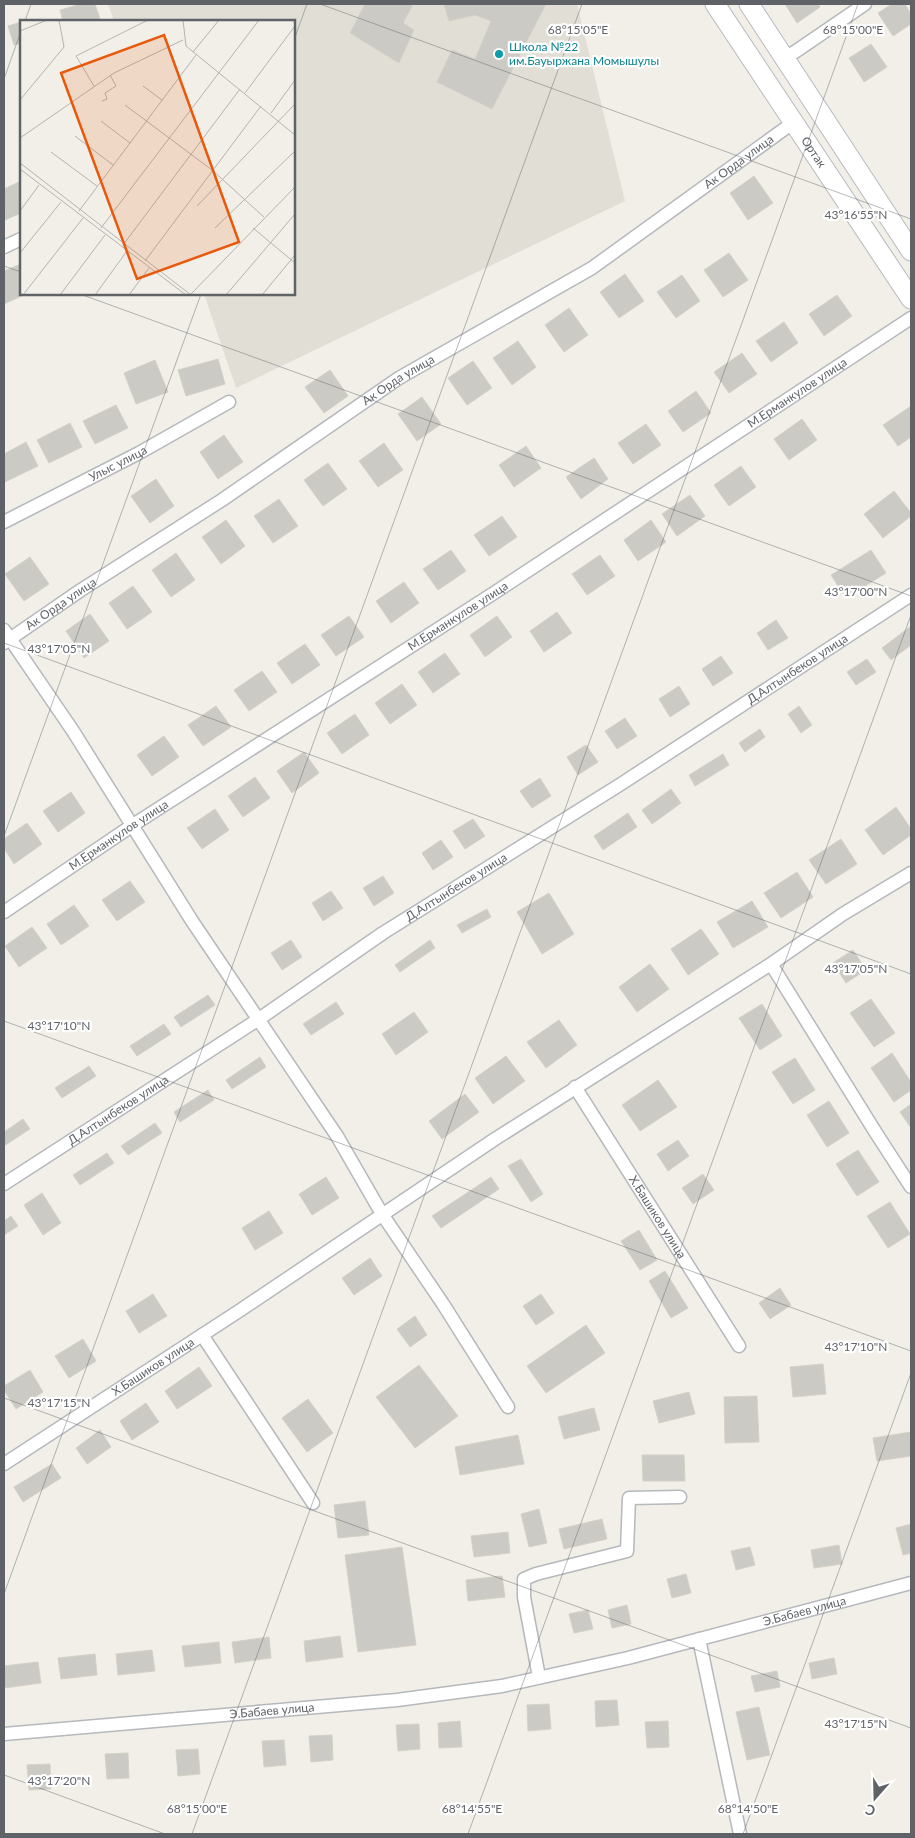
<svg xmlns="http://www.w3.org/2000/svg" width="915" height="1838" font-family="Lato,sans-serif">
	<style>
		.education { fill: #e1ded6 }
		.building { fill: #cccac5; stroke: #d6d1c6 }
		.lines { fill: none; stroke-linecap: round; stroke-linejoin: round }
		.street-casing { stroke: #b5b8bc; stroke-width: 15 }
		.secondary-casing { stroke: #b6babf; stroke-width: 21 }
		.street { stroke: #fff; stroke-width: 12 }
		.secondary { stroke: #fff; stroke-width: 19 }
		.ticks { fill: none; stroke: #5f6368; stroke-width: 1; stroke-opacity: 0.45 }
		.culture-dot { fill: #0f9aa8; stroke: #fff; stroke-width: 2 }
		.labels { text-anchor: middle; stroke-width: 4.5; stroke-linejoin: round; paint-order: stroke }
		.culture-label { font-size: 12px; fill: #0d838f; stroke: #fff; text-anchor: start }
		.street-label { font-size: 12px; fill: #5f6368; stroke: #fff }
		.inset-road { fill: none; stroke: #b3b3b1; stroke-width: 1 }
		.view { fill: #e8590c; fill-opacity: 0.15; stroke: #e8590c; stroke-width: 2.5 }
		.inset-edge { fill: none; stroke: #5f6368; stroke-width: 2.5 }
		.ticks-label { font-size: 12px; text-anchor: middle; fill: #5f6368; stroke: #fff; stroke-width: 4.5; stroke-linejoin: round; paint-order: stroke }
	</style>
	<rect width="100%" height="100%" fill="#f1efe8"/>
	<path class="education" d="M108,4H577L625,201L236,388L204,294H294V21H114Z"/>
	<path class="building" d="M81,4H95L100,19L92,21H63L60,10Z
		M365,4H413L403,23L414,30L399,63L350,33Z
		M444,4H546L492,109L437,82L452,50L475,59L491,21L475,15L449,21Z
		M785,4H818L820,7L797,23Z
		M892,4H905L911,14V24L893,36L878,13Z
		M21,22V43L14,45L8,26Z
		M871,44L887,67L864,82L849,58Z
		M754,176L773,203L748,220L730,193Z
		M21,181V213L5,220L4,189Z
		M729,253L748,280L723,297L704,270Z
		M21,264V294H26L4,304V271Z
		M625,274L644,301L619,318L600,292Z
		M682,275L700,301L676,318L657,292Z
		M837,295L852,316L824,336L809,314Z
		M569,308L588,335L564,352L545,325Z
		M784,322L798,343L771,362L756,341Z
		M518,341L536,367L512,385L493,358Z
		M742,353L757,374L729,393L714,372Z
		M218,359L225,384L186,396L178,370Z
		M155,360L168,392L136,404L124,373Z
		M473,361L492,388L467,405L448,378Z
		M330,370L348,396L324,413L305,387Z
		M696,391L711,413L683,432L668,411Z
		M422,397L441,424L417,441L398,414Z
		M116,405L128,428L95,444L83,421Z
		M911,406V437L898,446L883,425Z
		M802,419L817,440L789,460L774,439Z
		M70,423L82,447L49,463L37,440Z
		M646,424L661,445L633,464L618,443Z
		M224,435L243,462L218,479L200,452Z
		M26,442L38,466L5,482L4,479V454Z
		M384,443L403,470L378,487L359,461Z
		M526,446L541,468L514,487L499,465Z
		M594,458L608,479L581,499L566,477Z
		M328,463L347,489L323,506L304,480Z
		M741,466L756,487L729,506L714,485Z
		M156,479L174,506L150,523L131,496Z
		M894,491L911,513V516L883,538L864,514Z
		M690,495L705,516L677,536L662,514Z
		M279,499L298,526L273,543L254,516Z
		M502,516L517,537L489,556L474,535Z
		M226,520L245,546L221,564L202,537Z
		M651,520L666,542L638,561L624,540Z
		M451,550L466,571L438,590L423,569Z
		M871,550L886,573L846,598L831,575Z
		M176,553L195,580L171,597L152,570Z
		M600,555L615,576L587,595L572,574Z
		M30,557L49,584L24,601L5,574Z
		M404,582L419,603L391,623L376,601Z
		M133,586L152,612L127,629L109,603Z
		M557,612L572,633L544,652L530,631Z
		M90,614L109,641L84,658L66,631Z
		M349,616L364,637L336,656L321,635Z
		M497,616L512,637L485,657L470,635Z
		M776,620L788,638L768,650L757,633Z
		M911,626V645L891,660L882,648Z
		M305,644L320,665L292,684L277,663Z
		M445,653L460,674L433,693L418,672Z
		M721,656L733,673L713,686L702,669Z
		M867,659L876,672L856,685L847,672Z
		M262,671L277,692L249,711L234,690Z
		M402,684L417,705L390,724L375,703Z
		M679,686L690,704L670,717L659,699Z
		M216,706L231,727L203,746L188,725Z
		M799,706L812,725L801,733L788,714Z
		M355,714L369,735L342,754L327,733Z
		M625,718L637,736L617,749L605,731Z
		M760,729L765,737L745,752L739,743Z
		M164,736L179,757L152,776L137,755Z
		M586,745L598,762L578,775L567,757Z
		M304,752L319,773L292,793L277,771Z
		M723,754L729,765L695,786L689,775Z
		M255,777L270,798L243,817L228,796Z
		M540,778L551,796L532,808L520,791Z
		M671,789L681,803L652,824L642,810Z
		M71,792L85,813L58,832L43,811Z
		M896,807L911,829V835L883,855L865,830Z
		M215,809L229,830L202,849L187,828Z
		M628,813L637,827L603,850L594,836Z
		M473,819L485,836L465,849L453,831Z
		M27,823L42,844L14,864L4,848V839Z
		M841,839L857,864L826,884L809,860Z
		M441,840L453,857L433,870L422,853Z
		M797,872L813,897L781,918L764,893Z
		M383,876L394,893L374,906L363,888Z
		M130,881L145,902L117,921L102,900Z
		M331,891L343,908L323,921L312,903Z
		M549,893L574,934L542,954L517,912Z
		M752,901L768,927L733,948L717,922Z
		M74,905L89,926L61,945L47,924Z
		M487,909L491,917L462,933L457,925Z
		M32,927L47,948L19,967L5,946Z
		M701,929L719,954L688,975L671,949Z
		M291,940L302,957L282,970L271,953Z
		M430,940L435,948L400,972L395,965Z
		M853,950L866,970L846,983L833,963Z
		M650,964L669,989L637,1012L619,987Z
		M208,995L215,1005L181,1027L174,1017Z
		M871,999L895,1033L874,1047L850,1013Z
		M336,1002L344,1014L311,1035L303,1024Z
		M762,1004L782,1036L760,1050L739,1018Z
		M414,1012L428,1032L396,1055L382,1034Z
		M559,1020L577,1045L546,1068L527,1042Z
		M164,1024L171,1034L137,1056L130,1046Z
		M892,1053L911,1082V1090L894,1102L871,1068Z
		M506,1056L525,1081L493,1104L475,1078Z
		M260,1057L266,1067L232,1089L226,1080Z
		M795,1058L815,1090L793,1104L772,1072Z
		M89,1066L96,1076L62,1098L55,1088Z
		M658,1080L677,1107L640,1131L622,1105Z
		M208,1090L214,1100L180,1122L174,1112Z
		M465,1094L479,1112L442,1139L429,1121Z
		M829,1101L849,1133L827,1147L807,1115Z
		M911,1104V1128L900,1112Z
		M23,1119L30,1129L4,1146V1132Z
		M155,1123L162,1133L128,1155L121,1146Z
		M678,1140L689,1156L668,1171L657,1154Z
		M858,1150L879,1182L857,1196L836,1164Z
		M107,1153L114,1163L80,1185L73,1175Z
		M521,1159L543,1194L531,1202L508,1166Z
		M703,1174L714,1190L693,1204L682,1188Z
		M326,1177L339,1198L312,1215L299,1194Z
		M491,1177L499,1189L441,1228L432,1216Z
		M42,1193L61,1223L43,1235L24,1205Z
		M890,1202L910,1234L888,1248L867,1216Z
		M269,1211L283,1233L255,1250L242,1228Z
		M11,1216L18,1226L4,1235V1221Z
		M639,1230L657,1260L640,1270L621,1241Z
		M370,1258L382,1276L354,1295L342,1278Z
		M665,1271L688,1308L671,1318L649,1281Z
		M780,1288L791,1305L770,1319L759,1303Z
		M153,1294L167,1316L139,1333L126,1311Z
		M541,1294L554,1313L536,1325L523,1306Z
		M415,1316L427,1335L410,1347L397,1329Z
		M586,1325L605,1353L546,1393L527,1366Z
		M83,1339L96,1361L69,1378L55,1356Z
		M823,1364L826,1394L793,1397L790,1367Z
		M419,1365L458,1416L415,1448L376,1397Z
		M199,1367L212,1386L177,1409L165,1391Z
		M30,1370L43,1392L16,1409L4,1390V1386Z
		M689,1392L695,1414L659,1423L653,1401Z
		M757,1396L759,1442L725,1443L724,1397Z
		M308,1399L333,1433L307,1452L282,1418Z
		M146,1403L159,1422L132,1440L120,1421Z
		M594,1408L600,1430L564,1439L558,1417Z
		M100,1430L111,1447L87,1464L76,1448Z
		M911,1432V1456L877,1461L873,1438Z
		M518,1435L524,1464L460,1475L455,1447Z
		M642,1455H684L685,1481H643Z
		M52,1464L61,1478L23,1502L14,1487Z
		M365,1501L369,1535L338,1538L334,1505Z
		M539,1509L547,1543L529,1547L521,1514Z
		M602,1519L607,1539L564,1549L559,1529Z
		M911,1524V1553L903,1555L896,1528Z
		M508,1532L510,1553L474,1557L471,1536Z
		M839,1545L842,1564L814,1568L811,1550Z
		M402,1547L416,1645L358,1652L345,1555Z
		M750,1547L755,1565L736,1570L731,1551Z
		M686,1574L691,1593L672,1598L667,1579Z
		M502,1576L505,1597L468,1601L466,1580Z
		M627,1605L631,1624L612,1628L608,1610Z
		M588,1610L593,1629L574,1633L569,1614Z
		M340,1636L343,1657L306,1662L304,1641Z
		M269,1637L271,1658L235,1663L232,1642Z
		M219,1642L221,1663L185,1667L182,1646Z
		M152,1650L155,1671L118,1675L116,1654Z
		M95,1654L97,1675L61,1679L58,1658Z
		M834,1658L837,1674L812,1679L809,1663Z
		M38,1662L41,1683L4,1688V1666Z
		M777,1671L780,1687L755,1692L751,1676Z
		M617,1700L619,1725L596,1727L595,1701Z
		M549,1704L551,1729L528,1731L527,1705Z
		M759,1707L770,1755L747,1760L736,1712Z
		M460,1721L462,1747L439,1748L438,1723Z
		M668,1721L669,1747L647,1748L645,1722Z
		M419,1724L420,1749L398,1751L396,1725Z
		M332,1735L333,1760L311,1762L309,1736Z
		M284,1740L286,1765L264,1767L262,1741Z
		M198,1749L200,1774L178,1776L176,1750Z
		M128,1753L129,1778L107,1779L105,1754Z
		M50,1764L51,1789L29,1790L27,1765Z"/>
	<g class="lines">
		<defs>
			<g id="street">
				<path d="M786,58L865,4"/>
				<path d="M4,247L21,239"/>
				<path id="s1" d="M4,522L139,453L229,402"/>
				<path d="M4,630L73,731L192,921L337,1136L382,1214L443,1304L508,1407"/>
				<path id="s2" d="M4,643L81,590L222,500L399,378L592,268L794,122"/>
				<path id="s3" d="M4,912L133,825L494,593L911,318"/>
				<path d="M771,964L876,1133L911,1187"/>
				<path id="s4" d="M575,1087L739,1346"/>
				<path id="s5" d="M4,1184L259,1019L383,933L621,784L911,595"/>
				<path d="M202,1335L313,1503"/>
				<path id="s6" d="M4,1464L239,1311L495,1139L771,964L843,914L911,873"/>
				<path d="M699,1639L740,1834"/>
				<path d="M539,1677L524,1597V1579L536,1574L627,1551L629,1498L680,1497"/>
				<path id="s7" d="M4,1734L397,1700L502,1686L628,1658L911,1583"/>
			</g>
			<g id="secondary">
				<path id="s8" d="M715,4L911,299"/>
				<path d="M749,4L911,251"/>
			</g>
		</defs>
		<use href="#street" class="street-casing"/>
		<use href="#secondary" class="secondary-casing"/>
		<use href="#street" class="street"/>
		<use href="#secondary" class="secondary"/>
	</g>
	<path class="ticks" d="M320,4L911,219M25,21L31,4M294,40L307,4M4,79L21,31M4,266L21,272M80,294L911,596M4,643L911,974M4,836L201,294M4,1021L911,1351M4,1398L911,1728M4,1594L582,4M4,1775L165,1834M192,1834L858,4M468,1834L911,615M743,1834L911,1373"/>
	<circle class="culture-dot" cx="499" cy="54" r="5"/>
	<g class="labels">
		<g class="culture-label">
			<text x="509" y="51">Школа №22<tspan x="509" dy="14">им.Бауыржана Момышулы</tspan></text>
		</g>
		<g class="street-label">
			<text dy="4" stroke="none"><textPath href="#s8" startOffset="178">Ортак</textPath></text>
			<text dy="4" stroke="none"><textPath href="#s2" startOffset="879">Ак Орда улица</textPath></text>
			<text dy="4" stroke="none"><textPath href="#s2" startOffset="474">Ак Орда улица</textPath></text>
			<text dy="4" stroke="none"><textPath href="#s3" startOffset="948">М.Ерманкулов улица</textPath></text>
			<text dy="4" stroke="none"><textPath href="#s1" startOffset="128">Улыс улица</textPath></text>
			<text dy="4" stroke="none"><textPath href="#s2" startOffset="69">Ак Орда улица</textPath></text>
			<text dy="4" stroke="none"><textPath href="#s3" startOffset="542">М.Ерманкулов улица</textPath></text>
			<text dy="4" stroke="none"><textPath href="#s5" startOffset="946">Д.Алтынбеков улица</textPath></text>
			<text dy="4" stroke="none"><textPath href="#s3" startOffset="138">М.Ерманкулов улица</textPath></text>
			<text dy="4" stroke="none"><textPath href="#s5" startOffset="541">Д.Алтынбеков улица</textPath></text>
			<text dy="4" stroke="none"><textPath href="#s5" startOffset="136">Д.Алтынбеков улица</textPath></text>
			<text dy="4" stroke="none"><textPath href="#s4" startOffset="154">Х.Башиков улица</textPath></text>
			<text dy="4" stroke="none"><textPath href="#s6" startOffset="178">Х.Башиков улица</textPath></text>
			<text dy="4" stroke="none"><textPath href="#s7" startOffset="812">Э.Бабаев улица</textPath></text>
			<text dy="4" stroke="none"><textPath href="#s7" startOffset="269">Э.Бабаев улица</textPath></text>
		</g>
	</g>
	<g transform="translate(20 20)">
		<rect width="275" height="275" fill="#f1efe8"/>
		<path class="inset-road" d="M163,0L166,26L275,115M0,11L27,0M173,32L199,0M74,66L56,36L128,0M123,66L142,80M225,73L275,6M0,80L44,27L39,0M82,81L87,79L85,73L96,66L90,55M105,85L192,150L244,197M251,93L275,60M81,101L110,123M55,116L93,145M0,118L94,53L163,20M31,132L77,166M0,143L171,275M0,149L166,275M177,186L275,84M0,191L19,165M59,191L176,35M81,208L239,0M195,208L275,131M233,208L275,243M103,225L220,69M0,233L41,182M125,241L241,86M171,274L275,167M3,275L63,198M40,275L85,215M75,275L107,231M109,275L129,248M206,275L275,194M242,275L275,235"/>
		<path class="view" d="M144,15L219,222L117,259L41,53Z"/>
		<rect width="275" height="275" class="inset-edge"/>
	</g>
	<g class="ticks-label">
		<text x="578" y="34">68°15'05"E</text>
		<text x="853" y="34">68°15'00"E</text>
		<text x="856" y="219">43°16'55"N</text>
		<text x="856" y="596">43°17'00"N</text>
		<text x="59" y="653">43°17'05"N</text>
		<text x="856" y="973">43°17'05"N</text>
		<text x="59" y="1030">43°17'10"N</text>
		<text x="856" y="1351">43°17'10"N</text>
		<text x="59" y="1407">43°17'15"N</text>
		<text x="856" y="1728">43°17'15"N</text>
		<text x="59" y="1785">43°17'20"N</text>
		<text x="197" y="1813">68°15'00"E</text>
		<text x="472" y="1813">68°14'55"E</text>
		<text x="748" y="1813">68°14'50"E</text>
	</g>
	<rect width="915" height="1838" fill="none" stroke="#5f6368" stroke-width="10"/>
	<g transform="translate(875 1798) rotate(200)" stroke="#ffffff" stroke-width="4" paint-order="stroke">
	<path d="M0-4L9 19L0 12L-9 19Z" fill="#5f6368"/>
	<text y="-8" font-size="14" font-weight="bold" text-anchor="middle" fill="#5f6368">С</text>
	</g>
</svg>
